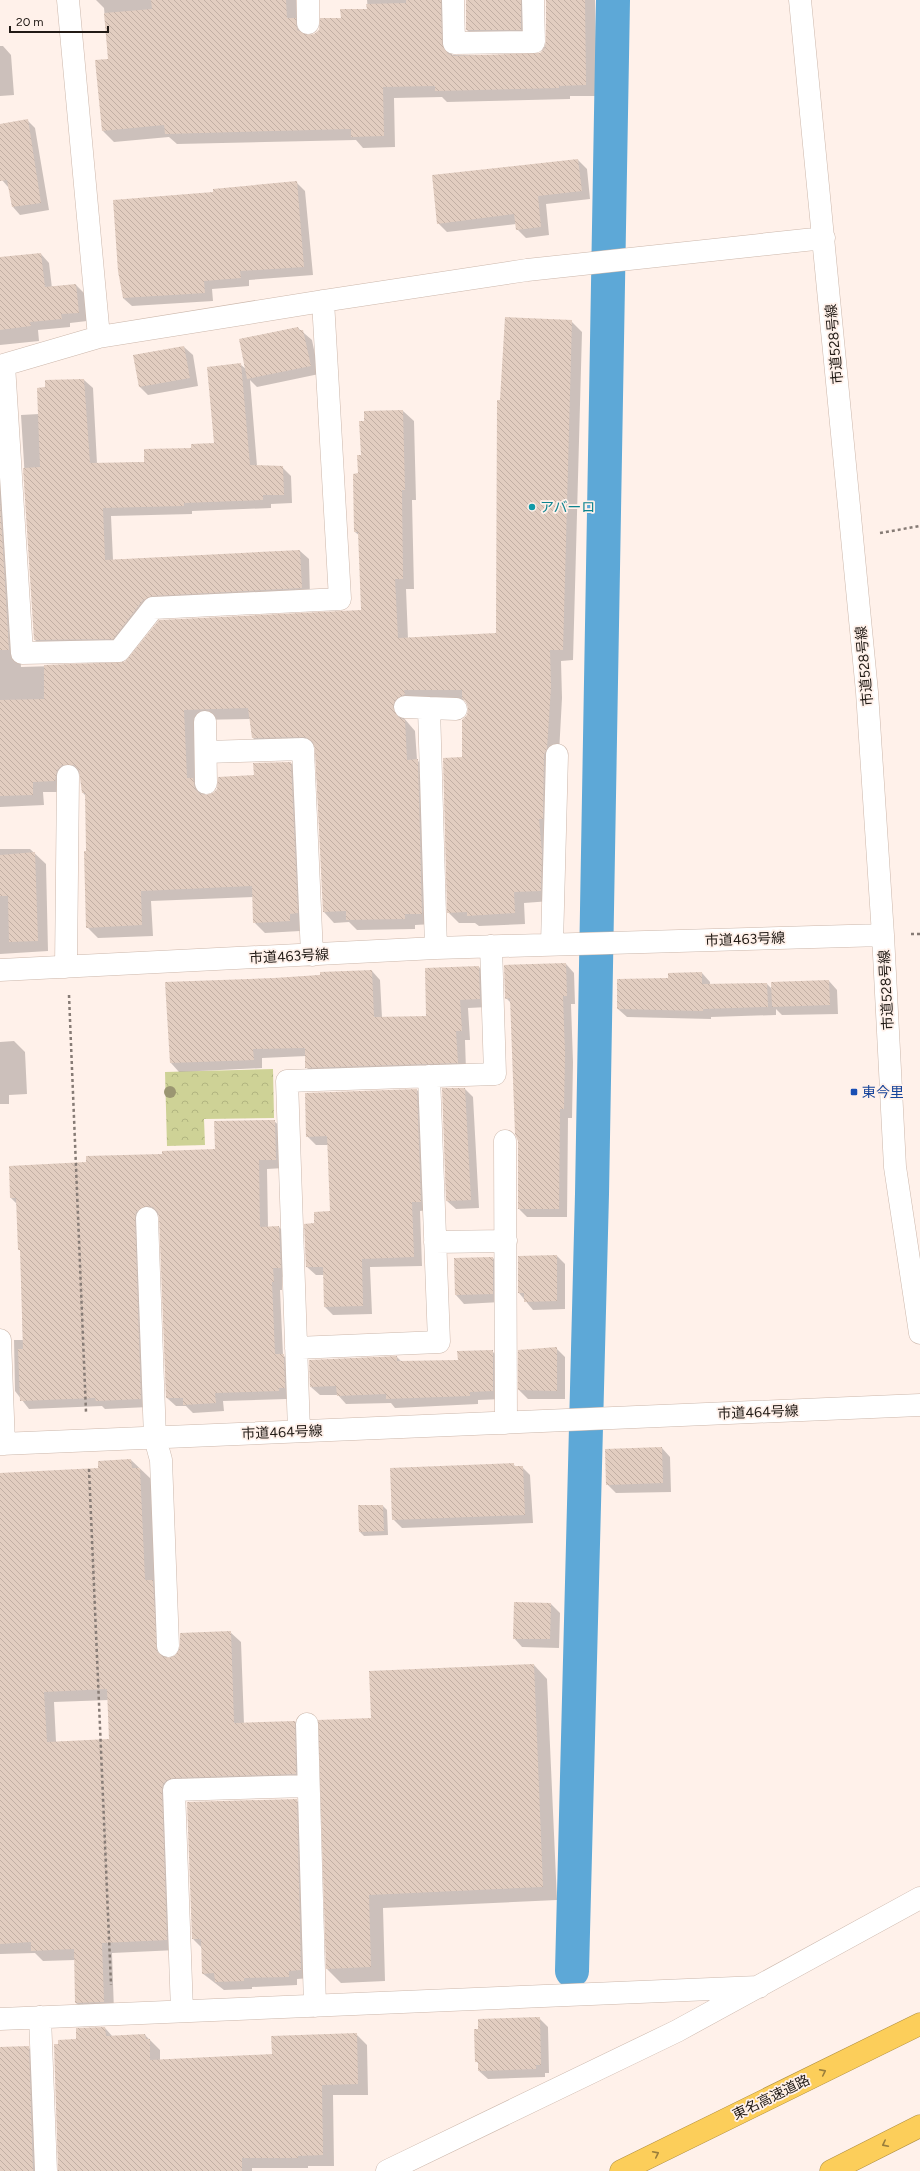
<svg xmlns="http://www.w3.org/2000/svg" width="920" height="2171" font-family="Figtree,'Noto Sans JP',sans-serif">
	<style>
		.park { fill: url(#park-crowns) }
		.shadow { fill: #0003; fill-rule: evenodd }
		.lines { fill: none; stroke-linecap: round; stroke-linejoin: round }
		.canal { stroke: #5da8d7; stroke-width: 34 }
		.building { fill: url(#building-back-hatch); fill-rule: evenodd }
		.minor-casing { stroke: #ccb7ab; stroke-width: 23 }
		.highway-casing { stroke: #af8f42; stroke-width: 23 }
		.path { stroke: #867b75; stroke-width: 2.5; stroke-dasharray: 3 3; stroke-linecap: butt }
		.minor { stroke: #fff; stroke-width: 22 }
		.highway { stroke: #fcce5a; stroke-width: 22 }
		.tree { fill: #9b9672 }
		.oneway { stroke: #997d3b }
		.culture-dot { fill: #0f9aa8; stroke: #fff1ea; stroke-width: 1.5 }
		.transit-dot { fill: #1a4fb4; stroke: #fff1ea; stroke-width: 1.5 }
		.labels { text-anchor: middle; stroke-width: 3.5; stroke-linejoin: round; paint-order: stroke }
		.street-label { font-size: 14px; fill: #211a15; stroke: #fff1ea }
		.culture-label { font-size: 14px; fill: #0d838f; stroke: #fff1ea; text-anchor: start }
		.transit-label { font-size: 14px; fill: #164399; stroke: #fff1ea; text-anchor: start }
	</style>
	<defs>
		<pattern id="park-crowns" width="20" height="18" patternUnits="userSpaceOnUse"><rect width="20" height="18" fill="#ced296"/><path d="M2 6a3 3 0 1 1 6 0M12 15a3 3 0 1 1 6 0" fill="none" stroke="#b1b480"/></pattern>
		<pattern id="building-back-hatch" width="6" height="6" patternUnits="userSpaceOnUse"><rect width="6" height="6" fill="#e2cdc0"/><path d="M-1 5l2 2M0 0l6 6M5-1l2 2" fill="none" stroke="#c2afa4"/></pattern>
	</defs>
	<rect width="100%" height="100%" fill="#fff1ea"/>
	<path class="park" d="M273,1069L274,1118L204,1119L205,1145L167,1146L165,1072Z"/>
	<path class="shadow" d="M96,0H296L297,21L306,30L307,35H314L342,19L368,10L367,0H458L453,6L452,55L534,56L541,53L547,42V0H595L597,96H570V99L447,102L442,97L394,98L395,147L363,148L356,140L177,144L169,137L114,142L103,131L109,60L104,8Z
		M467,0H538L532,40L478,41L467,30Z
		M0,46H3L11,55L14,95L0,96Z
		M27,120L35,128L49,210L20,215L13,207L9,188L2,180L0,169V125Z
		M578,160L587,169L590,199L546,204L549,235L526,238L517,229L516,224L447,232L438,223Z
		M296,182L305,191L313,275L249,280V286L212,289L213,301L132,306L123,298L214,193Z
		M41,254L49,263L52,288L76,285L85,294L87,321L70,323V327L38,330L39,341L0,345V258Z
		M571,321L582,332L573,660L561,661L562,698L551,901L524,903L525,924L479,926L475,923H459L448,912L469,709L465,700H415L403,717L415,731L417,760L428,771L433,924L415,925V929L357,930L349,922L334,923L324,912L315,747L264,749L253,738L251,719L194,720L197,783L204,790L205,796L291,763L302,774L300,931L265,933L254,922L253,897L151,901L153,936L98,938L87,927L86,796L83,793L80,774L68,780L66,792H43L44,805L0,807V422L5,427L21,667L120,664L129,660L362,611L360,536L355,532L362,456L403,411L414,421L416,500H412L414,589H406L408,639L497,634L501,401Z
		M298,328L312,340L319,374L257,387L250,380L257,466L282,467L291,476L292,503L271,504V508L192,511V514L111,516L113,560L300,551L309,559L310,597L161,604L122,647L43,648L35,640L21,415L39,414L46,381L84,380L93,388L97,464L145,462L215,444L241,365L247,370Z
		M184,347L193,355L198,386L148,395L139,386Z
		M0,849H30L46,864L48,951L0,954Z
		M566,964L574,973L575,1004H571L573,1062L572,1118H568L567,1217H527L519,1209L518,1141L511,1003L506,998Z
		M479,967L487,976L488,1007L468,1008L470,1040H465L466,1071L315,1076L306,1067V1056L262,1058V1068L179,1072L171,1063L274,979L372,971L380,980L382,1018L427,1017Z
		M702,973L710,982V985L767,984L773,990L829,981L837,990L838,1014L782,1015L776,1009V1015L711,1017V1019L627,1017L618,1009L669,979Z
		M14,1041L25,1052L27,1094L9,1095V1104H0V1042Z
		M465,1089L473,1097L479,1208L456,1209L447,1201Z
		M417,1090L425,1099L429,1210L420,1211L422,1266L370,1267L372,1314L333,1315L325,1307L324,1275H316L307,1267L315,1224L331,1212L329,1145H316L307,1136Z
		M274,1121L283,1129L284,1168L267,1169L268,1228L279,1227L288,1236L289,1276L282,1277V1290H280L283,1355L292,1364L293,1396H287V1399L223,1401L224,1411L193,1413L186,1406H176L167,1398L160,1215L155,1214L149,1407L105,1409L102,1406L29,1409L15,1391L14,1340H23L21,1251L17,1204L11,1198L87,1163L216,1150Z
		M557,1256L565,1264V1309L533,1310L519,1293Z
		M493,1258L501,1266V1302L464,1304L456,1295Z
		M556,1348L565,1357V1399H528L519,1390Z
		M493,1352L501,1360L502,1399L478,1400V1404L395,1408L391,1403L346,1404L338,1395H320L311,1387L397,1357L402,1362L459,1361Z
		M662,1448L670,1457L671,1492L616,1493L607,1484Z
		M131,1460L151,1479L155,1583L163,1591L167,1659L230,1632L241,1642L244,1724L295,1722L306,1732V1784L185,1788L177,1950L112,1953L114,2012L87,2013L76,2003L75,1960L43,1961L35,1953L0,1954V1474L99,1469ZM109,1700L110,1740L56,1742L54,1702Z
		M513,1464L516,1467H522L530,1475L533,1523L402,1528L393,1519Z
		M383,1506L387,1510L388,1535L364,1536L360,1532Z
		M551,1604L560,1613L559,1648L522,1647L514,1638Z
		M534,1665L547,1679L557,1900L383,1908L385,1981L341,1983L327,1969L372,1719Z
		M296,1800L305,1809L310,1978L297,1979V1985L252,1987V1989L224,1990L202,1973V1948L193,1939Z
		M539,2018L548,2027L549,2073H545V2077L488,2079L479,2071V2064L476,2061Z
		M105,2028L113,2037L145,2035L160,2050V2060L273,2055L356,2034L367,2045L368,2095H333L334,2166H308V2168H252V2171H59L77,2040Z
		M28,2047L39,2058L44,2171H0V2048Z"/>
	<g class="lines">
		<path class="canal" d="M572,1971L592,1194L613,0"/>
	</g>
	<path class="building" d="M151,0H286L287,18H296L297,30L308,35L314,34L319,30L320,18H341L340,9H367L366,4L406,3V0H441L442,44L448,54L454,56L540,53L545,48L546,42V0H585L586,85L559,86V88L435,91V86L383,87L384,136L351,137V129L165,134L164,125L102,131L95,60L108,59L104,13L152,9Z
		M466,0H521V30H466Z
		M28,119L41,203L12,207L7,180L0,181V124Z
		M578,159L582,191L538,196L541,227L516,230L514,214L437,224L432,175Z
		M297,181L304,267L240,271L241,278L204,281L205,293L123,298L118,271L113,200L213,192V189Z
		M41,253L45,287L76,284L79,313L61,314L62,319L30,322L31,326L0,330V257Z
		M505,317L572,320L563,650H550L551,687L547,748L544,755L543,819H539L542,852L541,891L514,892L515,913L467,916V912L447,913L443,758L462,757V720L467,715L468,709L467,703L462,698V690H404L405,694L395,700L393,707L398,717L405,720L407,760L418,759L422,914H405V919L346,920V911L323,912L315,748L313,742L308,738L303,737L252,738L248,708L184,710L187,778H193L195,789L200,794L207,795L213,793L217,789L218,777L254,775L253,763L291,762L298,913L290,914V921L253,923L252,886L141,891L142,925L86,928L84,851H86L85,793H82L79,770L74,765H62L57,770L55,781L33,782V795L0,796V700L44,699V665L125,662L159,620L361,610L358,532H354L353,474L358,473L357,455H361L359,421H364V411L403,410L405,490H402L403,579H395L398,638L496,633L497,400H500Z
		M298,327L299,330H303L311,366L247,379L239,339Z
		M184,346L190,378L139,387L133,355Z
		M241,363L250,465L283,466L284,495H263V500L184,503V506L103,508L105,560L300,550L302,588L152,596L143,600L113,639L34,640L23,468L40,467L37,388L45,387V380L84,379L90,463L144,462V449L191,448V444L214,443L207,367Z
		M0,501L9,650H0Z
		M35,852L38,941L9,942L8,896H0V855Z
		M566,963L567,996H563L565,1053L564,1109H560L559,1209H518V1141L515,1134L510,998L505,999L504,965Z
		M479,966L480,999L460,1000L462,1031H456L458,1063L305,1068V1048L253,1049L254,1060L170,1063L165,982L274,978L320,975V972L372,970L374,1017L426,1016L425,968Z
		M702,972V984L767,983L768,1007L703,1009V1011L617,1009V979L668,978V973Z
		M829,980L830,1005L772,1007L771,982Z
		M442,1088H465L471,1200L446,1201Z
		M417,1089L421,1202H412L414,1257L362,1259L363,1306L324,1307L323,1267H306L304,1224L314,1223V1212L330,1211L327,1136L306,1137L305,1093Z
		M275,1120L276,1160H259L260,1227L279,1226L281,1268H273L274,1282H272L275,1354H284L285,1388H279V1391L215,1393L216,1403L183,1405V1398H166L159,1218L158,1212L153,1207L146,1206L136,1212L135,1218L141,1399L96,1401L95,1398L20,1401L18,1349H23L20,1250H18L16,1198H10L9,1166L86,1162V1156L162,1154V1151L215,1149L214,1121Z
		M557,1255V1301L524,1302V1293H518V1256Z
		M493,1257V1294L455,1295L454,1258Z
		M557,1347V1391L518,1390V1350Z
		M493,1350V1391L470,1392V1396L386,1399V1394L337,1396L336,1386L310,1387L309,1360L397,1356V1361L458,1360L457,1351Z
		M662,1447L663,1483L606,1485L605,1449Z
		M131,1459L132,1468H140L145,1580H153L157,1652L163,1657L169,1658L175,1656L180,1646V1633L231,1631L234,1723L295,1721L296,1774L174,1778L167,1780L163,1784L162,1790L167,1940L102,1943L104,2002L75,2003L74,1949L31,1951V1942L0,1944V1473L98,1468V1461ZM107,1689L109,1739L47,1742L44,1692Z
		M514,1463V1466H523L525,1515L392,1520L390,1468Z
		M358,1505H383L384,1531L359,1532Z
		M514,1602L551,1603L550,1639H513Z
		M534,1664L543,1887L369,1895L371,1967L326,1969L318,1720L371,1718L369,1671Z
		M297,1799L301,1970L289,1971V1977L244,1978V1981L215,1982L214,1973L202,1974L201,1939H192L187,1802Z
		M540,2017L541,2065H536V2069L478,2071V2062H475L474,2029H478V2019Z
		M105,2027L106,2036L145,2034L146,2039H150V2060L272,2054L271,2036L357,2033L358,2084L322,2085L323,2155L298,2156V2158H242V2171H58L54,2044H58V2040L76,2039V2028Z
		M29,2046L33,2171H0V2047Z"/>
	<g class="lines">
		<defs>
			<path id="minor" d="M68,0L99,337
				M308,0V23
				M453,0L454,43L534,42L533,0
				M800,0L867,692L883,935L895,1167L920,1333
				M4,365L22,653L119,651L153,608L340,599L323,301
				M0,366L99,337L323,301L527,270L824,238
				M405,707L429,708L436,948
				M429,708L456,709
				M205,722L206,783
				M206,752L303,749L312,955
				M552,944L557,755
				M66,967L68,776
				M0,970L436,948L883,935
				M505,1141L506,1423
				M147,1218L155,1438L161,1460L168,1646
				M435,1242L506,1241
				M0,1340L4,1444
				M296,1348L439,1342L429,1076
				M299,1431L287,1081L495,1074L491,946
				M0,1444L920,1405
				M307,1724L315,2006
				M182,2011L174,1790L308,1786
				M40,2017L46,2171
				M0,2019L759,1987
				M387,2171L677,2031L920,1898"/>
			<path id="highway" d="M621,2171L920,2024
				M831,2171L920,2126"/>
		</defs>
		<use href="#minor" class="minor-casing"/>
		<use href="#highway" class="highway-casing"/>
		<path class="path" d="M880,533L920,526
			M911,934H920
			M69,995L86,1412
			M89,1469L111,1985"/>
		<use href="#minor" class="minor"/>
		<use href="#highway" class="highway"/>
	</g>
	<circle class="tree" cx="170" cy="1092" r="6"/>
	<defs><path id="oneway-chevron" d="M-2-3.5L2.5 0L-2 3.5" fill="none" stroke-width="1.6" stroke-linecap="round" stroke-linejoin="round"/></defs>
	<g class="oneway">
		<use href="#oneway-chevron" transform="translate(823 2072) rotate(-26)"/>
		<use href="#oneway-chevron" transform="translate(885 2144) rotate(153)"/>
		<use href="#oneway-chevron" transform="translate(656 2154) rotate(-26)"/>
	</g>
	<circle class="culture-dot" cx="532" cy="507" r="4"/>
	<rect class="transit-dot" x="850" y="1088" width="8" height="8" rx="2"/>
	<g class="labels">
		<g class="street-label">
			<text transform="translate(834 344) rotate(-95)" y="5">市道528号線</text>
			<text transform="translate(864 666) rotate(-95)" y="5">市道528号線</text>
			<text transform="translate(745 939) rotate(-2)" y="5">市道463号線</text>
			<text transform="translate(289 956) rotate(-3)" y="5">市道463号線</text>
			<text transform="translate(886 990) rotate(-93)" y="5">市道528号線</text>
			<text transform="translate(758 1412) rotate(-2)" y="5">市道464号線</text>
			<text transform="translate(282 1432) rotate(-2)" y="5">市道464号線</text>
			<text transform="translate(771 2097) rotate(-26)" y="5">東名高速道路</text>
		</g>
		<g class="culture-label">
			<text x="540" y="512">アバーロ</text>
		</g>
		<g class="transit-label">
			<text x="862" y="1097">東今里</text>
		</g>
	</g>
	<path d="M10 26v6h98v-6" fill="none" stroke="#211a15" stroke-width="2"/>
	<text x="16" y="26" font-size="12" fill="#211a15" stroke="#fff1ea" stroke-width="3" paint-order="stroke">20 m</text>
</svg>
